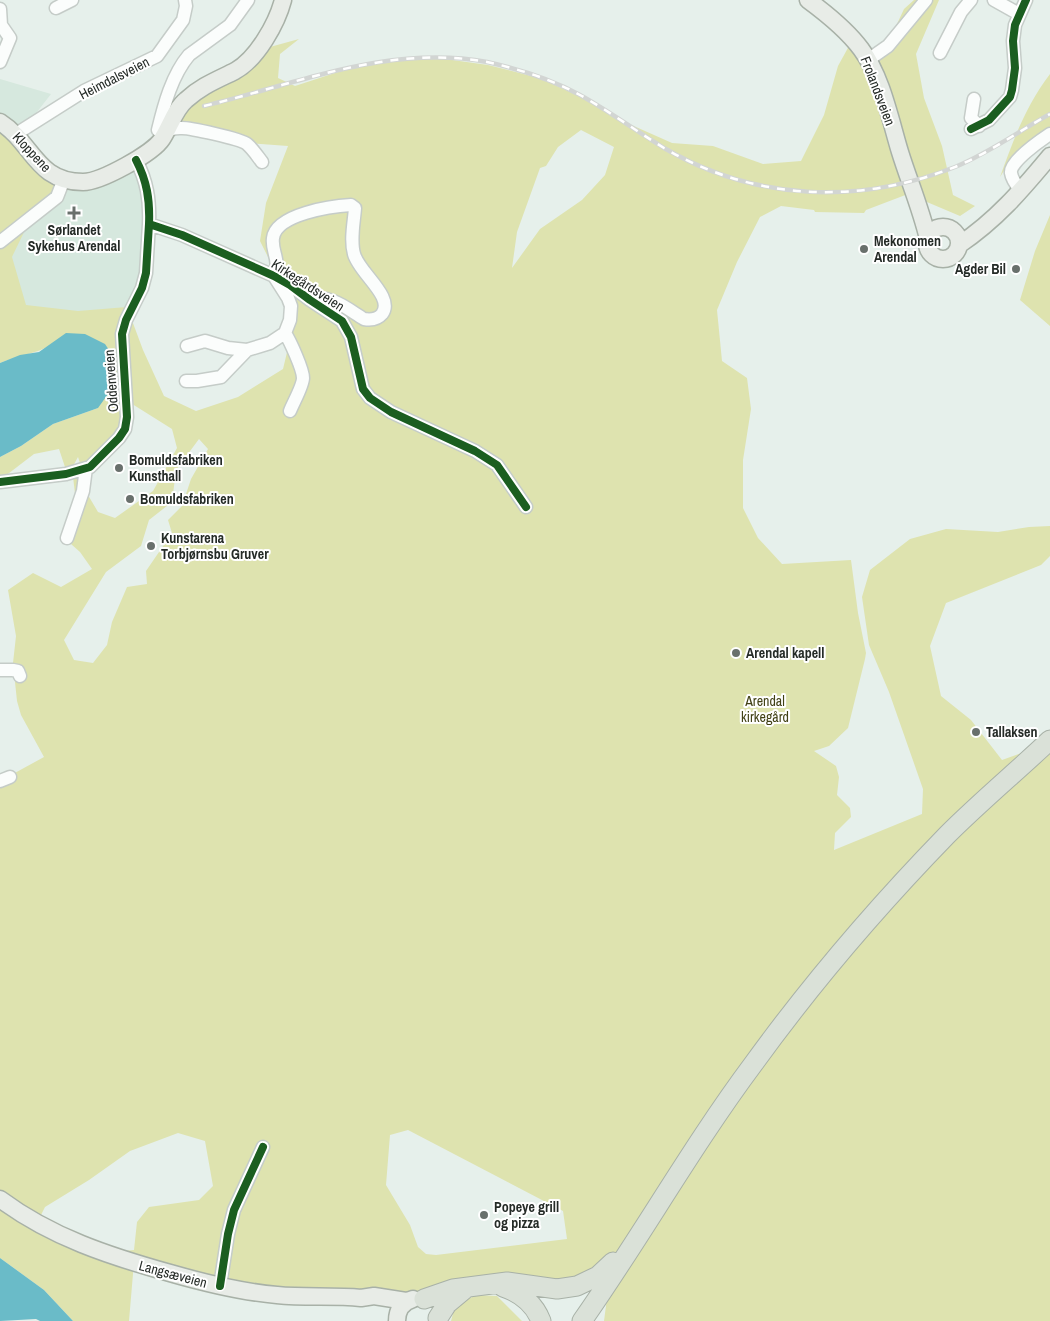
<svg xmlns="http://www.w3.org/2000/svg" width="1050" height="1321" font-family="'Archivo Narrow',sans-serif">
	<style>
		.built { fill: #d6e8de }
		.green { fill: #dee3af; fill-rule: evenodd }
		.water { fill: #6abbc8 }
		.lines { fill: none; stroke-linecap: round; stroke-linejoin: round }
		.minor-casing { stroke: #c5ccc8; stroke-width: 15 }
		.major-casing { stroke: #a8b1a7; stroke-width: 19 }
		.highway-casing { stroke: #a8b1a7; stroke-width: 21 }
		.minor { stroke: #fbfdfc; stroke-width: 12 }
		.major { stroke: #e8ece7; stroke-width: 16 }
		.highway { stroke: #dae1d8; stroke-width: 19 }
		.rail-casing { stroke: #d2d5d3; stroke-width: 4.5 }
		.rail { stroke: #fff; stroke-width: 2.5; stroke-dasharray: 8; stroke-linecap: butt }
		.cycleway-casing { stroke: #fff; stroke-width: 11 }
		.cycleway { stroke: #1b5e20; stroke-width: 8 }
		.poi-dot { fill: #69706c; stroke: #fff; stroke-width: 2 }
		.labels { text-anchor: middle; stroke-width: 4; stroke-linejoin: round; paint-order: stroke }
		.street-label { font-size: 14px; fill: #252b27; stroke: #fff }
		.poi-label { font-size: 14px; font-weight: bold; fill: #252b27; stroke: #fff; text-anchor: start }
		.park-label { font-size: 14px; fill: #414115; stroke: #fff }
	</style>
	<rect width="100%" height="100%" fill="#e6f0eb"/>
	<path class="built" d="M0,79L51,94L19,135L64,184L135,165L149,196L148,231L134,305L0,350Z"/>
	<path class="green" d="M914,0H939L916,54L924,98L942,146L953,195L975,206L960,216L908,194L866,210L864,213L815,212L814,210L781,206L760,217L737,262L717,310L722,361L747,378L751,409L743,460V508L758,538L782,564L851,560L858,613L866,653L865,659L848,728L829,746L814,751L836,766L839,777L837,795L850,808L851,817L835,833L834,850L922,814L923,789L889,692L869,645L862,597L870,570L910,539L946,529L998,532L1029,527L1050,526V556L1041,565L946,603L930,646L941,696L971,720L1002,760L1043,745L1050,739V1321H604L609,1283L562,1284L480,1275L440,1290L398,1298L261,1285L134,1262L129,1321H73L44,1290L0,1258V779L2,780L44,757L21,715L17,701L13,663L16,636L8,590L33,573L61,587L92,569L80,552L62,536L76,502L72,468L65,467L59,449L34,454L0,480V457L21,446L53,424L98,408L51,345C35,354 17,356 0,363V125L28,158L62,194L25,230L12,257L26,305L78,311L127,307L143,350L164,396L196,411L238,397L283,369L289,344L291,292L275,271L260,241L266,203L288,146L248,143L175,126L187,105L226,74L270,47L299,39L280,54L278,78L295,86L341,71L388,60L438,58L488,65L539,78L584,98L627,123L672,143L713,146L763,164L801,161L824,115L838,66L849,46L883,54L904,9ZM581,130L614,147L605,175L582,200L540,229L512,268L517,232L540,168L546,166L558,147ZM129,402L172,429L177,448L153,491L115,518L98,512L72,468L78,457L81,466L100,452L120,430ZM199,439L208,449L191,479L182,506L168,520L172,533L146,571L147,584L127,587L112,622L107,645L93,663L74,660L64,640L106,572L141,546L149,520L172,502L176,470ZM408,1130L563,1211L567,1239L436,1255L426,1254L418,1247L410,1225L386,1185L390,1135ZM178,1133L205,1141L213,1186L199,1200L149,1207L137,1222L134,1250L111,1252L36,1225L45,1207L89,1180L130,1151Z
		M1050,74V136L1005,169L1000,177C1013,141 1026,105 1050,74Z
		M1050,215V326L1020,300L1035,251Z
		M476,1295L497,1296L522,1321H451L455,1306Z"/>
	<path class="water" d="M66,333L85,334L105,344L111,353L108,394L98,408L53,424L21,446L0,457V363L20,355L39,352Z
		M0,1258L44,1290L73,1321H40L36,1319L0,1321Z"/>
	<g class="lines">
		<defs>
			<path id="minor" d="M248,0L230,25L189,55C172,75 164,105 158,130C167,132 171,128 180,128C188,127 241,139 247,144C253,149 258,157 262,162
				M994,0L1019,14
				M56,8L72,0
				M0,9L1,25L10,38L0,62
				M940,53L961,12L971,0
				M868,60L888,46L926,0
				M974,99L971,118L979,126
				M971,129L989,120L1010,97L1012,90L1015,68L1013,41L1015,25L1026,0
				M16,134L84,91L157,56L183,20L186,6L185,0
				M136,160C147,181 150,200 149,224L182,235L274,276L290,285L310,300L342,321L351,337L363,389L370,398L391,412L475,451L497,465L526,507
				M1021,191C1017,186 1012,180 1011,173C1009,162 1041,140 1050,134
				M0,242L57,197L64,179
				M285,333C290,341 303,369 303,378C303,386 293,403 290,411
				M187,346L205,341L228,348L247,350
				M186,381H197L221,377L247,350L270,343L285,333L290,320L291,306L288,298L274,276C281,259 271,252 273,238C276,214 332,206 351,205L355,208C354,222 350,240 354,254C359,273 395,297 382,314C377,320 370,320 364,319C346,308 331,294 310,300
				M0,482L66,474L90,467L119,438L125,429L127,417L122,334L126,320L142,288L146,273L149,224
				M67,538L83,491L86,468
				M0,670H13L18,671L20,676
				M0,781L10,777
				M220,1286L228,1234L234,1210L263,1147"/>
			<path id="major" d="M808,0C827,14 847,30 861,49C882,77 890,119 900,152C909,181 921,209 928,239
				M0,122C33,143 36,182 83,182C101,182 153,153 162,139C170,127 175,109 186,100C201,86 217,80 235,71C257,59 277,23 283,0
				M927 243a16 16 0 1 1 32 0a16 16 0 1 1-32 0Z
				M959,245C996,220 1021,191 1050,156
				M0,1199C51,1237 109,1256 170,1273C205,1283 241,1292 277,1295C305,1298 333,1295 361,1298L374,1296L406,1301
				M397,1321C397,1310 402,1302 413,1299"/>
			<path id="highway" d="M503,1287C521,1293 534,1303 541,1321
				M424,1299L453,1289L507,1282L557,1289L577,1286L598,1276L613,1262
				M438,1318L447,1304L465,1289
				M582,1321C641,1237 692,1146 754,1063C812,983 878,906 947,835C980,802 1016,772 1050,740"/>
		</defs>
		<use href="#minor" class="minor-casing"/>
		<use href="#major" class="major-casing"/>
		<use href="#highway" class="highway-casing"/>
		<use href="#minor" class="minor"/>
		<use href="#major" class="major"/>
		<use href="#highway" class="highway"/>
		<defs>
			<path id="rail" d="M204,106C297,84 389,44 487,62C519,69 551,79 580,95C609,111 636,131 664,148C755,201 858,205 955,167C989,153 1019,131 1050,114"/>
		</defs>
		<use href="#rail" class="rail-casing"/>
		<use href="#rail" class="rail"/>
		<defs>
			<path id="cycleway" d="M971,129L989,120L1010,97L1012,90L1015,68L1013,41L1015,25L1026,0
				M136,160C147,181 150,200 149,224L182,235L274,276L290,285L310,300L342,321L351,337L363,389L370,398L391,412L475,451L497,465L526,507
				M0,482L66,474L90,467L119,438L125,429L127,417L122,334L126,320L142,288L146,273L149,224
				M220,1286L228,1234L234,1210L263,1147"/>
		</defs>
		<use href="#cycleway" class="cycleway-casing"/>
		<use href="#cycleway" class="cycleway"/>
	</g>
	<g class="poi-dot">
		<path d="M71.5 205.5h5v5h5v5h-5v5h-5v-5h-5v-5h5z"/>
		<circle cx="864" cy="249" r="5"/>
		<circle cx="1016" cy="269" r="5"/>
		<circle cx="119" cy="468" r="5"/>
		<circle cx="130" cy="499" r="5"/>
		<circle cx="151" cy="546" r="5"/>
		<circle cx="736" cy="653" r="5"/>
		<circle cx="976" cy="732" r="5"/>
		<circle cx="484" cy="1215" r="5"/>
	</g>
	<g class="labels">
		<g class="street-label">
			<text transform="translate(114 78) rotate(-27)" y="5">Heimdalsveien</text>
			<text transform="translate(878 91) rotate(69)" y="5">Frolandsveien</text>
			<text transform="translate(32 152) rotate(47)" y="5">Kloppene</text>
			<text transform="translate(308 285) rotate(33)" y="5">Kirkegårdsveien</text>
			<text transform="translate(111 381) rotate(-94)" y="5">Oddenveien</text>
			<text transform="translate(173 1274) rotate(15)" y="5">Langsæveien</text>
		</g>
		<g class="poi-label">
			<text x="74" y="235" text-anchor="middle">Sørlandet<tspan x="74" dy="16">Sykehus Arendal</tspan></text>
			<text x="874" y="246">Mekonomen<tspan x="874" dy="16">Arendal</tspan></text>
			<text x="1006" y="274" text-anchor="end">Agder Bil</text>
			<text x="129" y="465">Bomuldsfabriken<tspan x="129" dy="16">Kunsthall</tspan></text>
			<text x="140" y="504">Bomuldsfabriken</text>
			<text x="161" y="543">Kunstarena<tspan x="161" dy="16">Torbjørnsbu Gruver</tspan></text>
			<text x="746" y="658">Arendal kapell</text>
			<text x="986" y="737">Tallaksen</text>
			<text x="494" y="1212">Popeye grill<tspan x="494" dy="16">og pizza</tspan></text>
		</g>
		<g class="park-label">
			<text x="765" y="706">Arendal<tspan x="765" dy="16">kirkegård</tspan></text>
		</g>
	</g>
</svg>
